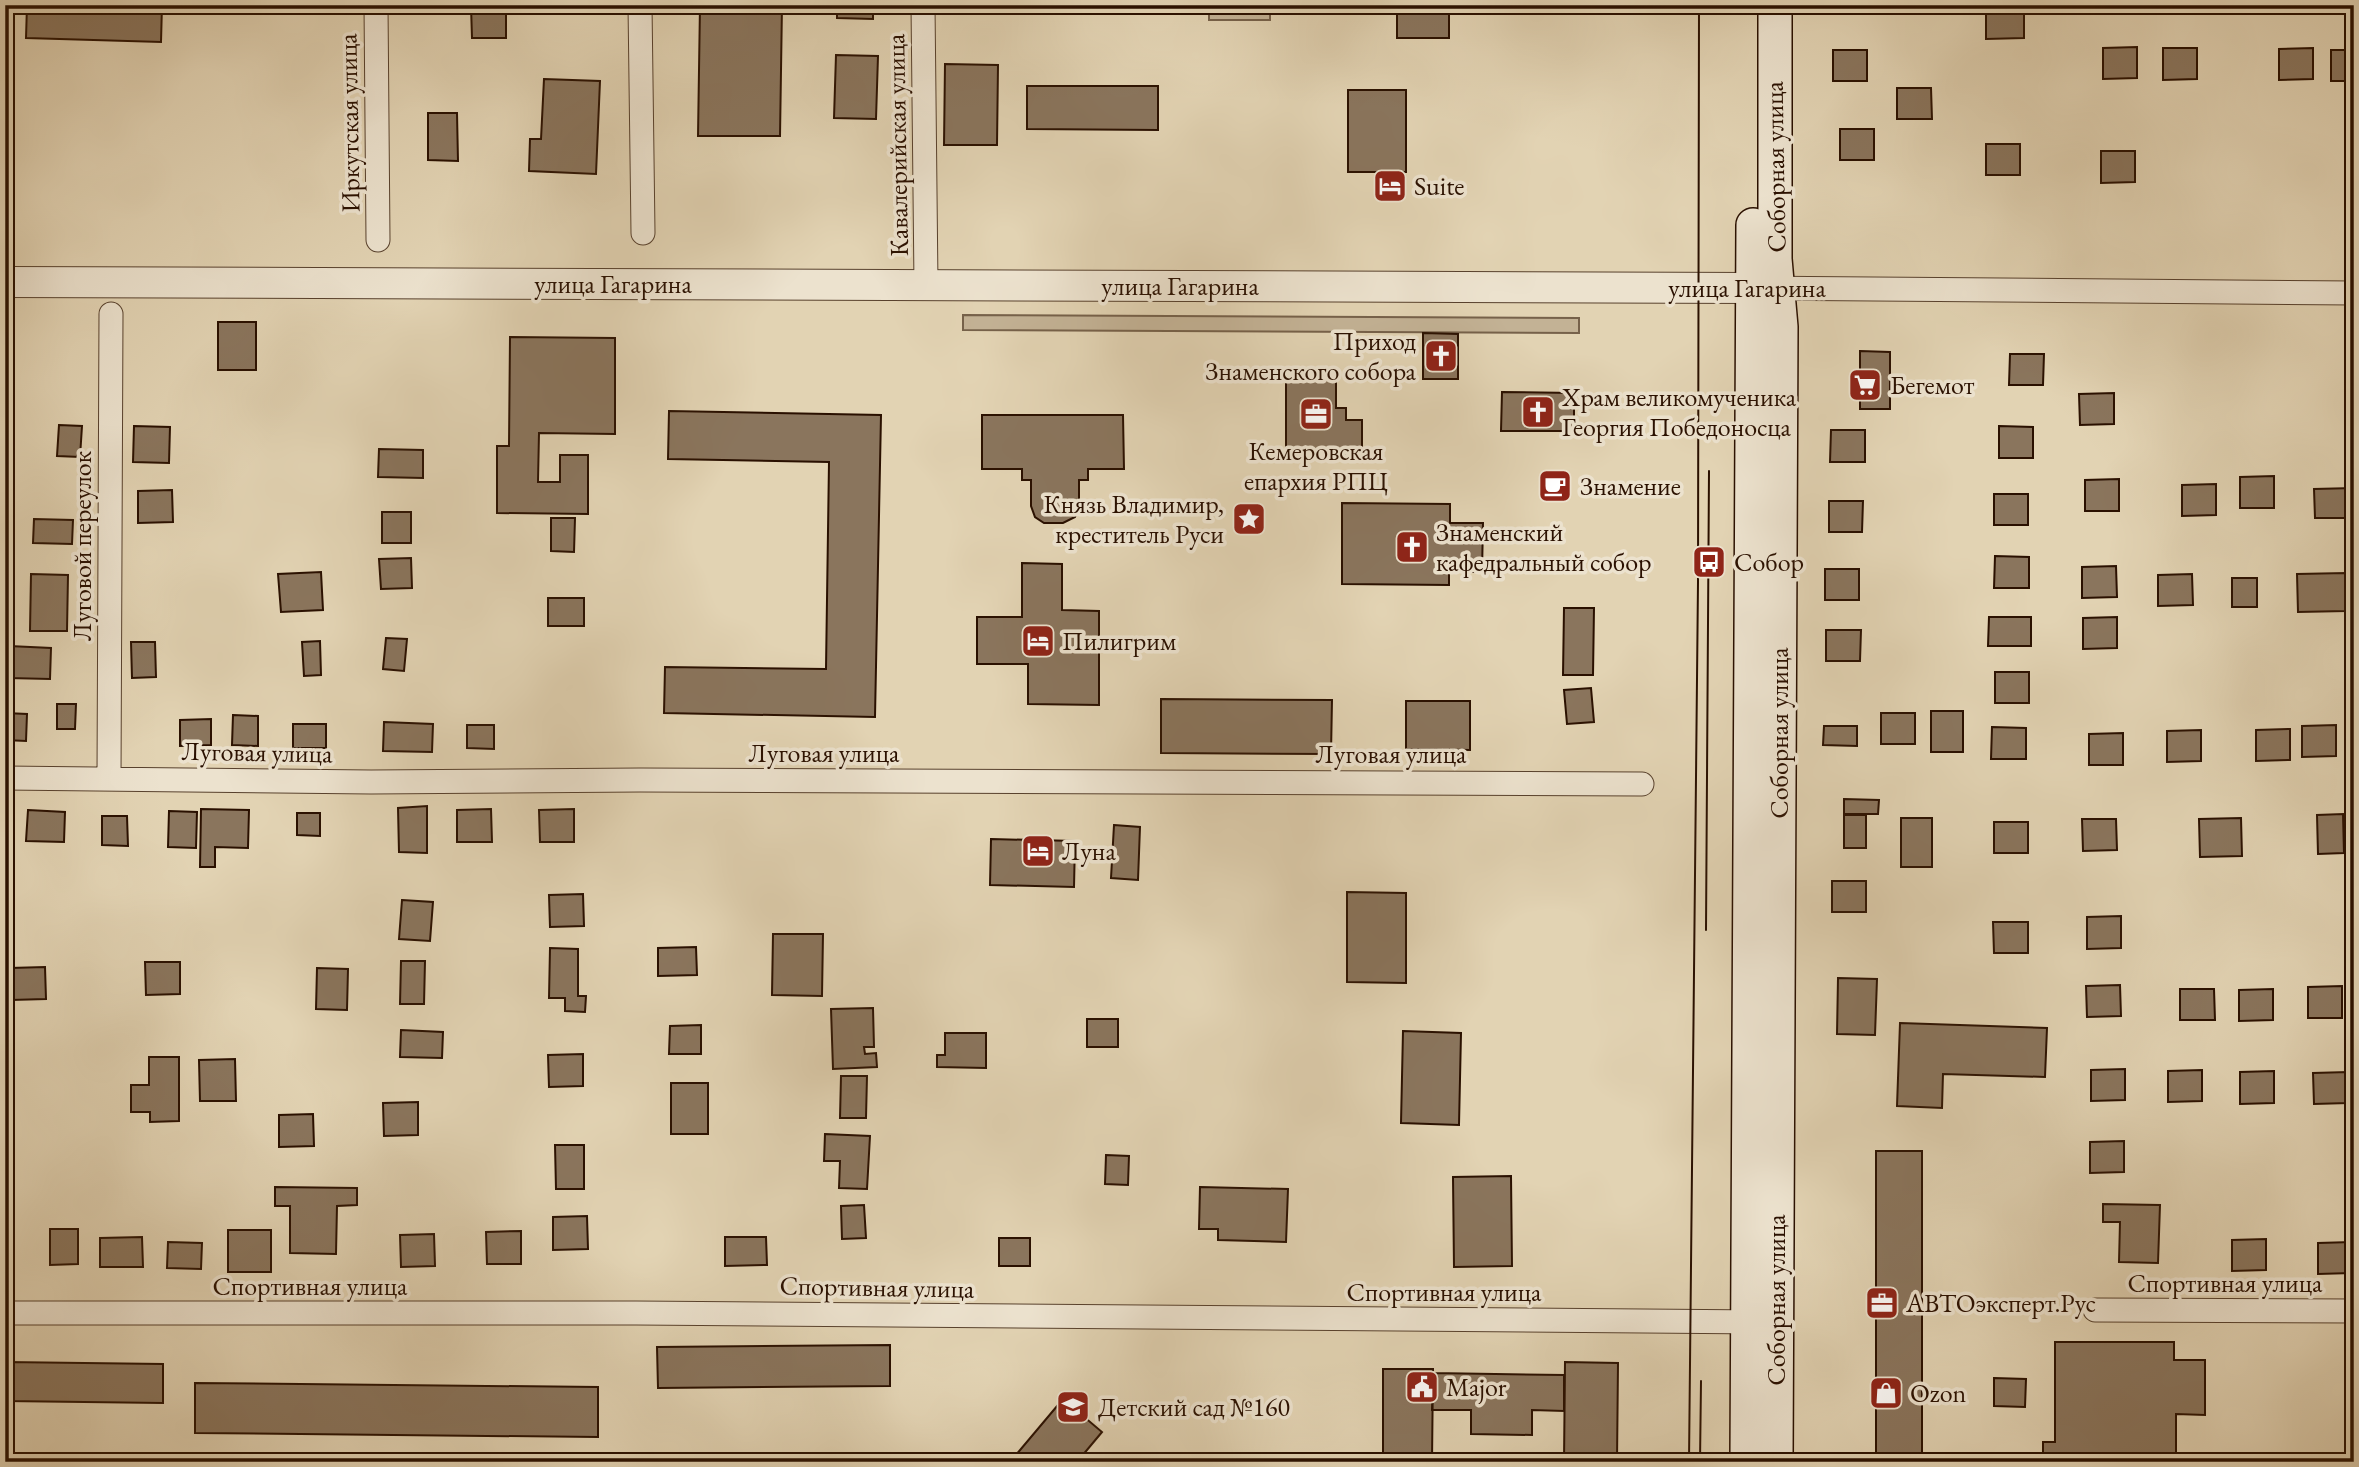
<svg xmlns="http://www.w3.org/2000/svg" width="2359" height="1467" font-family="'EB Garamond',serif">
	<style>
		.green { fill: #c3b295; stroke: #76614a; stroke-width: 2 }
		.building { fill: #8a755d; stroke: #2a1000; stroke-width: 2 }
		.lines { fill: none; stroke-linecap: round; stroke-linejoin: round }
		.minor-casing { stroke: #58412d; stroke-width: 25 }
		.tertiary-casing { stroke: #58412d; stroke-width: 32 }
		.secondary-casing { stroke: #2a1000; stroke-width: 36 }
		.minor { stroke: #ece2ce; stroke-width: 23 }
		.tertiary { stroke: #ece2ce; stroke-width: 30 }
		.secondary { stroke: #ece2ce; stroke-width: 33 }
		.tram { stroke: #2a1000; stroke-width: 2 }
		.labels { text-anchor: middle; stroke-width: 7; stroke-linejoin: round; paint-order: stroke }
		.street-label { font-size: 26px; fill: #2a1000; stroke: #ece2ce }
		.poi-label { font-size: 26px; fill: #2a1000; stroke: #ece2ce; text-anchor: start }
	</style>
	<rect width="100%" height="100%" fill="#e2d3b3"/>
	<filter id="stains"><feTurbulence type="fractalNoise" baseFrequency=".00286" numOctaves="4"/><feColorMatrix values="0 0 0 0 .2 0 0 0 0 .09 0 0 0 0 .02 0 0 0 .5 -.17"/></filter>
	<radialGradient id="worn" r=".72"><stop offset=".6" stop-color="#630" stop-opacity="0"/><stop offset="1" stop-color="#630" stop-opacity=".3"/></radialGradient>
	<path class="green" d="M1209,5H1270V20H1209Z
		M963,315L1579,318V333L963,330Z"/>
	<path class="building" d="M27,5H162L161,42L26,38Z
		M700,5H782L780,136H698Z
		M837,5H873V19L837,18Z
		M1397,5H1449V38H1397Z
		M1986,5H2024V38L1986,39Z
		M471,6H506V38H472Z
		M2137,47V78L2103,79V48Z
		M2163,48H2197V79L2163,80Z
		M2313,48V79L2279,80V49Z
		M1833,50H1867V81H1833Z
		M2331,50H2354V81H2331Z
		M836,55L878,56L876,119L834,118Z
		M945,64L998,65L997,145H944Z
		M544,79L600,81L596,174L529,171L530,139H541Z
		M1027,86H1158V130L1027,129Z
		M1897,88H1931L1932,119H1897Z
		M1348,90H1406V172H1348Z
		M428,113H457L458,161L428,160Z
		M1840,129H1874V160H1840Z
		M1986,144H2020V175H1986Z
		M2101,151H2135V182L2101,183Z
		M218,322H256V370H218Z
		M1423,333L1458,334V379H1423Z
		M510,337L615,338V434L539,433L538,482H560V455H588V514L497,513V446H509Z
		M1860,351L1890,352V409H1860Z
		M2010,354H2044L2043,385H2009Z
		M1286,376L1336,377V408H1346V420H1362V459H1286Z
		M1502,392L1574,393V431H1501Z
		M2114,393V424L2080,425L2079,394Z
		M669,411L881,415L875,717L664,713L665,667L826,669L829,462L668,459Z
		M982,415H1123L1124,469H1088V480H1079V506L1075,517L1063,523H1044L1035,517L1031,506V480H1022V469H982Z
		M59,425L82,426L80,457L57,456Z
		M134,426L170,427L169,463L133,462Z
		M1999,426L2033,427V458H1999Z
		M1831,430H1865V462H1830Z
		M379,449L423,450V478L378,477Z
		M1553,474L1565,481L1557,497L1545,491Z
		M2274,476V508H2240V477Z
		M2119,479V511H2085V480Z
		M2216,484V515L2182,516V485Z
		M2354,488V518H2315L2314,489Z
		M172,490L173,522L138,523V491Z
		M1994,494H2028V525H1994Z
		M1829,501H1863L1862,532H1829Z
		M1342,503L1450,504V523H1483L1482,572H1449V585L1342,584Z
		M382,512H411V543H382Z
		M551,518H575L574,552L551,551Z
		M34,519L73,520L72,544L33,543Z
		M1995,556L2029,557V588H1994Z
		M411,558L412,588L381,589L379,559Z
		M1022,563L1062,564V610L1099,611V705L1028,704V664H977V617H1022Z
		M2116,566L2117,597L2082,598V567Z
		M1825,569H1859V600H1825Z
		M321,572L323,610L281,612L278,574Z
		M2346,573V611L2298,612L2297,574Z
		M31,574L68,575L67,631H30Z
		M2192,574L2193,605L2158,606V575Z
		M2232,578H2257V607H2232Z
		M548,598H584V626H548Z
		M1564,608H1594L1593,675H1563Z
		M1989,617H2031V646H1988Z
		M2117,617V648L2083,649V618Z
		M1826,630H1861L1860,661H1826Z
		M386,638L407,639L404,671L383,669Z
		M320,641L321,675L304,676L302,642Z
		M131,642H155L156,677L132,678Z
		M9,646L51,648L50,679L8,678Z
		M1995,672H2029V703H1995Z
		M1591,688L1594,722L1567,724L1564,690Z
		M1161,699L1332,700L1331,754L1161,753Z
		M1406,701H1470V750L1406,749Z
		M57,704H76L75,729H57Z
		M1931,711H1963V752H1931Z
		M5,713L27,714L26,741L5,740Z
		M1881,713H1915V744H1881Z
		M233,715L258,716V746L232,745Z
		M211,719V745L180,746V720Z
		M384,722L433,724L432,752L383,751Z
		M293,724H326V748H293Z
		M467,725H494V749L467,748Z
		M2336,725V756L2302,757V726Z
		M1824,726H1857V746L1823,745Z
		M1992,727L2026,728V759H1991Z
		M2351,728H2354V757H2351Z
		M2290,729V760L2256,761V730Z
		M2201,730V761L2167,762V731Z
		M2123,733V765H2089V734Z
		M1844,799L1879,800L1878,814H1844Z
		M427,806V853L399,852L398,808Z
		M201,809L249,810L248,848L215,847V867H200Z
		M491,809L492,842H457V810Z
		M574,809V842H540L539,810Z
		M28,810L65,812L64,842L26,841Z
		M169,811L197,812L196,848L168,847Z
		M297,813H320V836L297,835Z
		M2343,814L2344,853L2318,854L2317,815Z
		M1844,815H1866V848H1844Z
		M102,816H127L128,846L102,845Z
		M1901,818H1932V867H1901Z
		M2241,818L2242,856L2200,857L2199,819Z
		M2082,819H2116L2117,850L2083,851Z
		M1994,822H2028V853H1994Z
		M1114,825L1140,827L1138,880L1111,878Z
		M991,839L1075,841L1074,887L990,885Z
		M1832,881H1866V912H1832Z
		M1347,892L1406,893V983L1347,982Z
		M583,894L584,926L550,927L549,895Z
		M402,900L433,902L430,941L399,939Z
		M2121,916V948L2087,949V917Z
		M1993,922H2028V953H1994Z
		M773,934H823L822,996L772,995Z
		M696,947L697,975L658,976V948Z
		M550,948L578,949V996H586L585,1012L565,1011V998H549Z
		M401,961H425L424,1004H400Z
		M145,962H180V994L146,995Z
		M45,967L46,999L11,1000L10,968Z
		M317,968L348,969L347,1010L316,1009Z
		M1838,978L1877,979L1875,1035L1837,1034Z
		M2120,985L2121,1016L2087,1017L2086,986Z
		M2342,986V1018H2308V987Z
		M2180,989H2214L2215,1020H2180Z
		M2273,989V1020L2239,1021V990Z
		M873,1008L874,1047H864L865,1054L876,1053L877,1067L833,1069L831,1009Z
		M1087,1019H1118V1047H1087Z
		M1900,1023L2047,1028L2045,1077L1943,1074L1942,1108L1897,1106Z
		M701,1025V1054H669L670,1026Z
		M401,1030L443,1032L442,1058L400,1057Z
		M1403,1031L1461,1033L1459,1125L1401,1123Z
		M945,1033H986V1068L937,1067V1055H945Z
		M583,1054V1086L549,1087L548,1055Z
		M149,1057H179V1121L150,1122V1112H131V1085H149Z
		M235,1059L236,1101H200L199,1060Z
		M2125,1069V1100L2091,1101V1070Z
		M2202,1070V1101L2168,1102V1071Z
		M2274,1071V1103L2240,1104V1072Z
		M2348,1072V1103L2314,1104L2313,1073Z
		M841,1076H867L866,1118H840Z
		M671,1083H708V1134H671Z
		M418,1102V1135L384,1136L383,1103Z
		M313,1114L314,1146L279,1147V1115Z
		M825,1134L870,1136L867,1189L839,1188L840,1161H824Z
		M2124,1141V1172L2090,1173V1142Z
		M555,1145H584V1189H556Z
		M1876,1151H1922V1462H1876Z
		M1106,1155L1129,1156L1128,1185L1105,1184Z
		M1511,1176L1512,1266L1454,1267L1453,1177Z
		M275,1187L357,1188V1205L337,1206L336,1254L290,1253V1206H275Z
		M1200,1187L1288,1189L1286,1242L1218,1240V1229H1199Z
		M2103,1204L2160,1205L2158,1263L2119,1262L2120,1222H2103Z
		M864,1205L866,1238L842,1239L841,1206Z
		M587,1216L588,1249L553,1250V1217Z
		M50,1229H78V1264L50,1265Z
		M228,1230H271V1272H228Z
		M521,1231V1264H487L486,1232Z
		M434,1234L435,1266L401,1267L400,1235Z
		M142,1237L143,1267H100V1238Z
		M725,1237H766L767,1265L725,1266Z
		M999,1238H1030V1266H999Z
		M2266,1239V1270L2232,1271V1240Z
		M168,1242L202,1243L201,1269L167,1268Z
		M2352,1242V1273L2318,1274V1243Z
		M2055,1342H2174V1360H2205V1415L2176,1414V1462H2043V1442H2055Z
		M890,1345V1386L658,1388L657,1347Z
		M5,1362L163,1364V1403L5,1401Z
		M1565,1362L1618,1363L1617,1462H1564Z
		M1383,1369H1433L1432,1462H1383Z
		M1433,1373L1564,1375V1411L1532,1410V1435L1471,1434V1410H1432Z
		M1994,1378L2026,1379L2025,1407L1994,1406Z
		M195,1383L598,1387V1437L195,1433Z
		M1063,1399L1102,1432L1077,1462H1010Z"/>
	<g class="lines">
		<defs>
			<path id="minor" d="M376,5L378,240
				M640,5L643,233
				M923,5L926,285
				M1763,288L2354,293
				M5,778L371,782L640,780L1642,784
				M109,778L111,314
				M2095,1310L2354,1311
				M5,1313H636L1763,1322"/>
			<path id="tertiary" d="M5,282L1753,288"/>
			<path id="secondary" d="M1775,5V259L1781,327L1776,1462
				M1747,1462L1753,225"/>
		</defs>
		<use href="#minor" class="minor-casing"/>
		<use href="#tertiary" class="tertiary-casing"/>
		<use href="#secondary" class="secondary-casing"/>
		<use href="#minor" class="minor"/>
		<use href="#tertiary" class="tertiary"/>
		<use href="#secondary" class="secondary"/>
		<path class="tram" d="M1706,930L1709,471
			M1689,1462L1698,582L1699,5
			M1700,1462L1701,1381"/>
	</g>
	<defs>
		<symbol id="hotel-square" viewBox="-11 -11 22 22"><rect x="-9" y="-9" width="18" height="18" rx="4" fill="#8f2418" stroke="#ece2ce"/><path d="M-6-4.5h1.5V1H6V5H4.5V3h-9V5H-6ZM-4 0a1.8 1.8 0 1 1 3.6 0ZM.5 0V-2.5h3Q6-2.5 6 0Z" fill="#fff"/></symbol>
		<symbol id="church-square" viewBox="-11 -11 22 22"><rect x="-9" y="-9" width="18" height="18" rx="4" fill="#8f2418" stroke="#ece2ce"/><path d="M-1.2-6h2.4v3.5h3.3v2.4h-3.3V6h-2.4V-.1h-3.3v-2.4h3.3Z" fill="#fff"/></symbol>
		<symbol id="supermarket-square" viewBox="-11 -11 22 22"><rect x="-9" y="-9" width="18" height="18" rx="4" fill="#8f2418" stroke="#ece2ce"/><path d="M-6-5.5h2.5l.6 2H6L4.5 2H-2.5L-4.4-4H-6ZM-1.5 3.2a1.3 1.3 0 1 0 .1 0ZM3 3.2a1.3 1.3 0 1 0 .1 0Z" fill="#fff"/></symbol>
		<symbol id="office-square" viewBox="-11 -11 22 22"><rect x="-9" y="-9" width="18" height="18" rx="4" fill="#8f2418" stroke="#ece2ce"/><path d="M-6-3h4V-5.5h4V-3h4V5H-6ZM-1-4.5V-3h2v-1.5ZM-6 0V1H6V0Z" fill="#fff"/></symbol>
		<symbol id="cafe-square" viewBox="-11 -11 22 22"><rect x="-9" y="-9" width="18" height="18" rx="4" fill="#8f2418" stroke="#ece2ce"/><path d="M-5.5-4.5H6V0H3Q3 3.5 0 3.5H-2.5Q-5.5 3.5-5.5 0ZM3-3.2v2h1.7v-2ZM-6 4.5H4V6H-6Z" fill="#fff"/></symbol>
		<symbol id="sight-square" viewBox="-11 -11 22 22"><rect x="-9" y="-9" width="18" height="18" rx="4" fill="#8f2418" stroke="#ece2ce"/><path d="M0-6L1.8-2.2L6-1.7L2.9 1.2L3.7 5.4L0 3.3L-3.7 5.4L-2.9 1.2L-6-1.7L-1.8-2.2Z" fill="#fff"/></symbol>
		<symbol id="bus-square" viewBox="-11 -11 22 22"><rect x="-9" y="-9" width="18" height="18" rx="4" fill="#8f2418" stroke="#ece2ce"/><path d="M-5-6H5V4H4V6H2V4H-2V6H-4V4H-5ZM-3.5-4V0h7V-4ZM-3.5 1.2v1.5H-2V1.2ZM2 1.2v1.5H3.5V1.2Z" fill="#fff"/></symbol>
		<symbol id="civic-square" viewBox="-11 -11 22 22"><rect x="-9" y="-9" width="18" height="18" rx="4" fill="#8f2418" stroke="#ece2ce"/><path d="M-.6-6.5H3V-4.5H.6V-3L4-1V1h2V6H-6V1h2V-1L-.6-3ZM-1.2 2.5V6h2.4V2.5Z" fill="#fff"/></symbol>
		<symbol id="shop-square" viewBox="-11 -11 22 22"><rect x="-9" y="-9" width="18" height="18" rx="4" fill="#8f2418" stroke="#ece2ce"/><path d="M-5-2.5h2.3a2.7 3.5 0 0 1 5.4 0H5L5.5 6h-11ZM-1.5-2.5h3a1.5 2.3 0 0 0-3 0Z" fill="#fff"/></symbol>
		<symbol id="school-square" viewBox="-11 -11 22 22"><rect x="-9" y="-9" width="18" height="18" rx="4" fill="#8f2418" stroke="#ece2ce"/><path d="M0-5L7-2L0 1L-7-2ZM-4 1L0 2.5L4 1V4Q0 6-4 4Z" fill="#fff"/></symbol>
	</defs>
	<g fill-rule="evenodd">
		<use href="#hotel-square" x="1371" y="167" width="38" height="38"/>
		<use href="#church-square" x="1422" y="337" width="38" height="38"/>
		<use href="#supermarket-square" x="1846" y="366" width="38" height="38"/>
		<use href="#church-square" x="1519" y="393" width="38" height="38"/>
		<use href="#office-square" x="1297" y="395" width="38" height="38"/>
		<use href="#cafe-square" x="1536" y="467" width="38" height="38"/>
		<use href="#sight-square" x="1230" y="500" width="38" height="38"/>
		<use href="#church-square" x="1393" y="528" width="38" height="38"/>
		<use href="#bus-square" x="1690" y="543" width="38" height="38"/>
		<use href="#hotel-square" x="1019" y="622" width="38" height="38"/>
		<use href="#hotel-square" x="1019" y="832" width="38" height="38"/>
		<use href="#office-square" x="1863" y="1284" width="38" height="38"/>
		<use href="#civic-square" x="1403" y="1368" width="38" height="38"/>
		<use href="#shop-square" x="1867" y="1374" width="38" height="38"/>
		<use href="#school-square" x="1054" y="1388" width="38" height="38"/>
	</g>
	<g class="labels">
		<g class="street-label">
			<text transform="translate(349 123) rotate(-91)" y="9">Иркутская улица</text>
			<text transform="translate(897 145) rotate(-91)" y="9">Кавалерийская улица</text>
			<text transform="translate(1775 167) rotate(-91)" y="9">Соборная улица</text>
			<text x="613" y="293">улица Гагарина</text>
			<text x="1180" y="295">улица Гагарина</text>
			<text x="1747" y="297">улица Гагарина</text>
			<text transform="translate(82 546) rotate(-90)" y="9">Луговой переулок</text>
			<text transform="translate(1779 733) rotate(-90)" y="9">Соборная улица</text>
			<text transform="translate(257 752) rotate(1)" y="9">Луговая улица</text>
			<text x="824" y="762">Луговая улица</text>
			<text x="1391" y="763">Луговая улица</text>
			<text x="2225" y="1292">Спортивная улица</text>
			<text x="310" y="1295">Спортивная улица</text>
			<text transform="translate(877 1287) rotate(1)" y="9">Спортивная улица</text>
			<text x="1444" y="1301">Спортивная улица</text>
			<text transform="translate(1776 1300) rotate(-90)" y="9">Соборная улица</text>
		</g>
		<g class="poi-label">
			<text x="1414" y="195">Suite</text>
			<text x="1416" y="350" text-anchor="end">Приход<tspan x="1416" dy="30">Знаменского собора</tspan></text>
			<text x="1890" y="394">Бегемот</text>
			<text x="1562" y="406">Храм великомученика<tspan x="1562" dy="30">Георгия Победоносца</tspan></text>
			<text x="1316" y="460" text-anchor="middle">Кемеровская<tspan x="1316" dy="30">епархия РПЦ</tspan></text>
			<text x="1580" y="495">Знамение</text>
			<text x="1224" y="513" text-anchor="end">Князь Владимир,<tspan x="1224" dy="30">креститель Руси</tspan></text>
			<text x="1436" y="541">Знаменский<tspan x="1436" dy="30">кафедральный собор</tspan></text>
			<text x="1734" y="571">Собор</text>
			<text x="1062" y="650">Пилигрим</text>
			<text x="1062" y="860">Луна</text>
			<text x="1906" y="1312">АВТОэксперт.Рус</text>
			<text x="1446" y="1396">Major</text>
			<text x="1910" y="1402">Ozon</text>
			<text x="1098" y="1416">Детский сад №160</text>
		</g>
	</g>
	<rect width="2359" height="1467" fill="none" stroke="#e2d3b3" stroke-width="28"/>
	<rect x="7" y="7" width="2345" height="1453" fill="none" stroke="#2a1000" stroke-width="3.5"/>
	<rect x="14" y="14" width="2331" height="1439" fill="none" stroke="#2a1000" stroke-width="2"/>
	<rect width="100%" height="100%" filter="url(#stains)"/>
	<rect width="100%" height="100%" fill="url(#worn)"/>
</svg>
